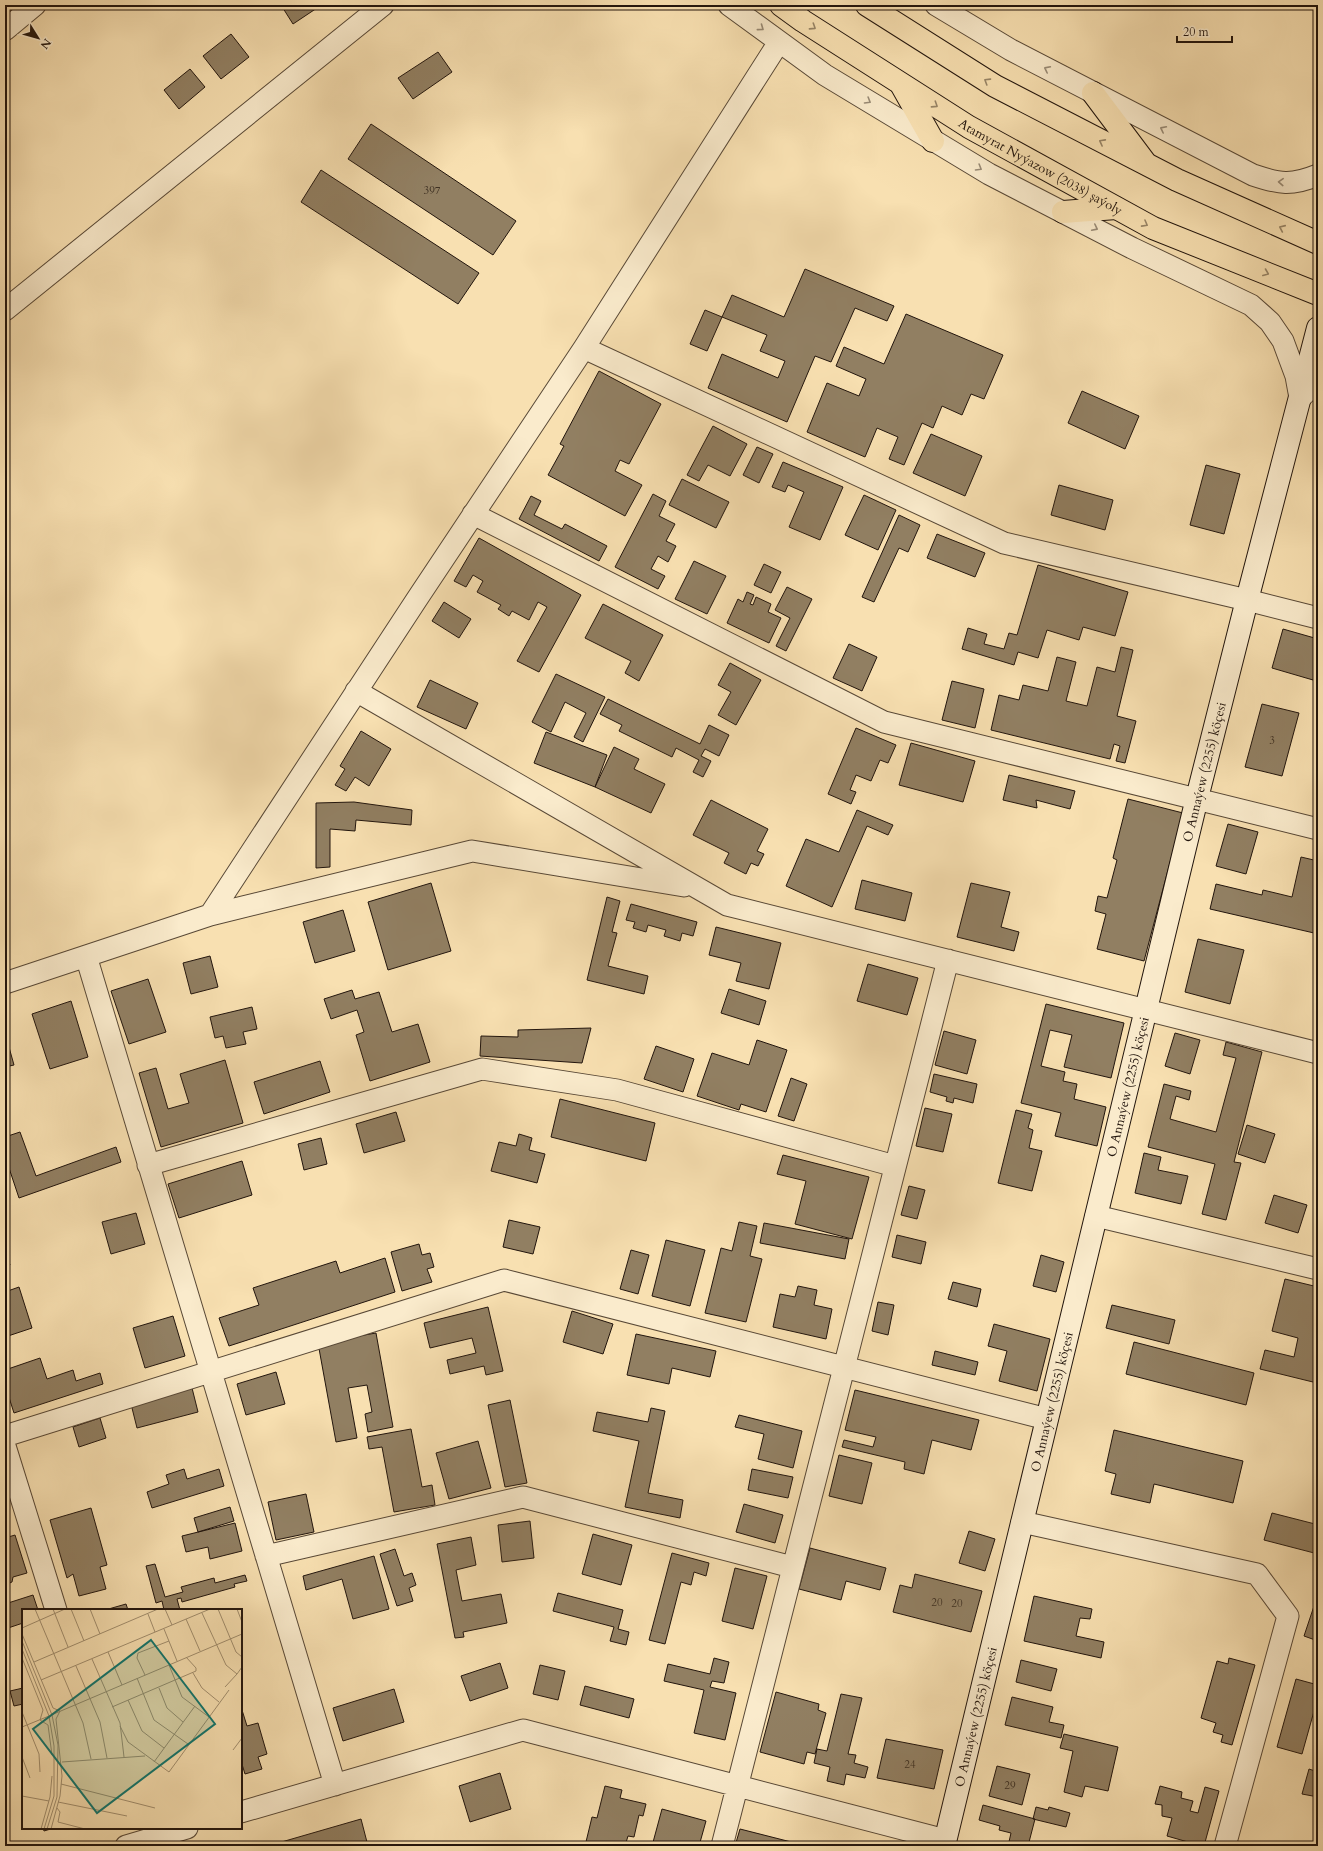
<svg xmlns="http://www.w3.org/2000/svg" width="1323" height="1851" font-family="Cardo,serif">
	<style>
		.building { fill: #917f62; stroke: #22150d }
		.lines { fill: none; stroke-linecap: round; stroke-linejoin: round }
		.street-casing { stroke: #584836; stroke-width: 23 }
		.secondary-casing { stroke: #22150d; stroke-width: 24 }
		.primary-casing { stroke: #22150d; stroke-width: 24 }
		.street { stroke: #faebcc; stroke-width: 21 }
		.secondary { stroke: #faebcc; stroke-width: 22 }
		.primary { stroke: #f8e0b1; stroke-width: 22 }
		.oneway { stroke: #988567 }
		.oneway2 { stroke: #998b76 }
		.labels { text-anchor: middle; stroke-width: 3; stroke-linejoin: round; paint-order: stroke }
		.number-label { font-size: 11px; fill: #3e3022 }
		.street-label { font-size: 13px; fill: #22150d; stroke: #faebcc }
		.inset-road { fill: none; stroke: #a28f6f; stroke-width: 1 }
		.view { fill: #0f766e; fill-opacity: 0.15; stroke: #0f766e; stroke-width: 2 }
		.inset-edge { fill: none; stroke: #22150d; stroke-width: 2 }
	</style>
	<rect width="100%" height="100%" fill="#f8e0b1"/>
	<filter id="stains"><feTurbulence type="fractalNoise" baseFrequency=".005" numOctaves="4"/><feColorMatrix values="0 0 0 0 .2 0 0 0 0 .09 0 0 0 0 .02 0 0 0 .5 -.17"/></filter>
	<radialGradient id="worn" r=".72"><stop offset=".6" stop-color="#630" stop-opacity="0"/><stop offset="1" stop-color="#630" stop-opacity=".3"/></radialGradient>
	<path class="building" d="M281,5H315L317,8L293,24Z
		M231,34L249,57L221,79L203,56Z
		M438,52L452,72L413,99L398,78Z
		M190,69L205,87L179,109L164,90Z
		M371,124L516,221L493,255L348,159Z
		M321,170L479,273L458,304L301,202Z
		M805,269L894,306L887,321L855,308L831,362L815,356L787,422L708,388L722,354L778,378L785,361L760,351L767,335L722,317L732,295L784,317Z
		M705,310L722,317L707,351L690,344Z
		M906,314L1003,355L984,399L971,394L962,415L942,406L933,428L922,423L904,465L889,459L898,437L877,428L865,457L807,432L827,383L859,396L866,379L836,366L844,347L884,364Z
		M599,371L661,404L629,464L620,460L615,471L642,485L625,516L548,475L564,446L560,444Z
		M1082,391L1139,416L1125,449L1068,423Z
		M713,426L747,444L730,476L708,465L699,481L687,475Z
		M931,434L982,456L965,496L913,473Z
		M757,447L773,454L759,483L743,475Z
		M783,462L843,487L820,540L789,527L804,492L788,485L785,492L772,487Z
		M1206,465L1240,474L1224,534L1190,525Z
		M682,479L729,502L716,528L669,505Z
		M1059,485L1113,500L1105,530L1051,515Z
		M653,494L666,501L659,516L675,524L666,541L676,546L668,562L658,556L651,569L665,576L658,589L615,567Z
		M864,495L896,510L878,550L845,535Z
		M531,496L541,501L534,515L562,529L565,524L607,546L599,561L519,519Z
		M899,515L920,525L908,552L899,548L874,602L862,597Z
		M937,534L985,553L975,577L927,558Z
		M479,538L581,595L539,672L517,661L547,607L538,602L529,620L512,611L509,616L498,609L501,605L477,592L483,581L473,575L466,587L454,581Z
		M694,561L726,576L707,614L675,599Z
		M764,564L781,572L771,593L754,585Z
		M1038,565L1128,592L1115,636L1083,627L1079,640L1047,630L1038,658L1018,652L1014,665L962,649L968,628L987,634L984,644L1004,649L1009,633L1017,635Z
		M787,587L812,599L786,651L776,646L790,618L775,610Z
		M747,592L754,595L750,604L753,605L756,597L771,604L768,612L781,618L769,643L727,623L738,599L743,602Z
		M444,602L471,619L459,638L432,621Z
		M603,604L663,635L639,681L625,673L631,661L585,638Z
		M1283,629L1318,639V663L1313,680L1272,668Z
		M849,644L877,657L862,691L833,678Z
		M1121,647L1133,650L1117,716L1136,721L1125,763L1116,761L1120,746L1114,744L1110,759L991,730L999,695L1019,700L1023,685L1048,691L1057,657L1076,662L1066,701L1087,706L1097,667L1115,672Z
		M730,663L761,680L736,725L718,715L731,692L718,685Z
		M556,674L605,697L583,742L574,737L586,713L565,702L551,732L532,722Z
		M430,680L478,703L466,729L417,707Z
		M952,681L984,689L975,728L942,720Z
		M608,699L700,744L709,725L729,735L719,756L705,749L701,756L711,761L703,777L693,772L699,760L676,748L672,757L619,731L622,725L600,714Z
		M1262,704L1299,713L1282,776L1245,767Z
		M856,728L896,745L888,763L880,760L871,781L856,775L850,790L856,792L851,804L828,794Z
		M361,731L391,749L369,786L355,777L346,791L335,785L345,769L340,766Z
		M546,732L607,755L595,787L534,763Z
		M911,743L975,761L963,802L899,785Z
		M614,747L639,759L634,769L665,784L651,813L595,787Z
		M1009,775L1075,791L1070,809L1036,800L1037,808L1003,800Z
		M1128,799L1183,813L1144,961L1097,949L1106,914L1095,911L1098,896L1107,898L1117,860L1113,858Z
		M711,800L768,829L757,851L764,854L758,866L751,863L746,874L724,863L729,853L693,835Z
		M354,802L412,810L411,825L356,820L355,831L330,829V867L316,868V803Z
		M857,810L893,825L888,835L867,826L832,907L786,886L806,839L839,852Z
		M1228,824L1258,832L1246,874L1216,866Z
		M1301,857L1318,861V930L1314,929V933L1210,909L1216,884L1262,895L1263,890L1292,897Z
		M862,880L912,893L905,921L855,909Z
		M431,883L451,951L388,970L368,902Z
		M971,883L1010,892L1001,927L1019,932L1014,951L957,937Z
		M607,897L620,901L612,932L617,933L608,966L648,976L644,994L587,980Z
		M631,904L697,922L693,936L682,933L680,941L664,936L666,930L648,925L646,932L633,928L635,922L626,920Z
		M343,910L355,951L315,963L303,922Z
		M716,927L781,943L769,989L736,981L741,963L709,955Z
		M1198,939L1244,950L1230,1004L1185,992Z
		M210,956L218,987L191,994L183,963Z
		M868,964L918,978L907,1015L857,1001Z
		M148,979L166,1032L129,1044L111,991Z
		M1318,988V1000L1315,999Z
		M729,989L766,1001L759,1025L721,1013Z
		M352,990L355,999L379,992L392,1032L418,1024L430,1062L370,1081L356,1035L364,1032L357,1010L331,1019L324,999Z
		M71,1001L88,1057L50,1069L32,1014Z
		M1046,1004L1124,1023L1111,1078L1064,1067L1072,1035L1050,1030L1041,1066L1065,1072L1063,1081L1077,1084L1074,1099L1106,1107L1097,1146L1055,1136L1061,1113L1021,1103Z
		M252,1007L257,1029L243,1032L246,1044L226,1048L223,1036L215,1038L210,1017Z
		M591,1028L582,1063L480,1056L481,1036L518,1037V1030Z
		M944,1031L976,1040L967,1074L935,1065Z
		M5,1033L14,1065L5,1067Z
		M1175,1033L1200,1040L1190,1074L1165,1066Z
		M757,1040L787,1050L766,1112L741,1104L739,1110L697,1096L712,1053L749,1065Z
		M1226,1042L1262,1052L1234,1162L1241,1163L1226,1220L1202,1214L1215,1164L1148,1147L1164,1084L1191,1091L1189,1100L1176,1096L1170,1119L1216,1132L1236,1058L1223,1055Z
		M656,1046L694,1059L683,1092L644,1079Z
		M225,1060L243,1123L161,1147L139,1073L156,1068L168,1109L189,1103L180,1074Z
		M320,1061L330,1092L264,1114L254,1082Z
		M934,1074L977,1084L973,1103L954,1098L953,1103L946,1101L947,1097L930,1092Z
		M791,1078L807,1084L794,1121L778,1116Z
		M560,1099L655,1123L646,1161L551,1137Z
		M925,1108L952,1114L943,1152L916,1146Z
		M1016,1110L1032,1114L1028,1128L1033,1130L1029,1148L1042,1151L1032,1191L998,1183Z
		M396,1112L405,1141L364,1153L356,1124Z
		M1247,1125L1275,1134L1265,1163L1238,1154Z
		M20,1132L36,1176L116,1147L121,1162L19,1198L5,1156V1137Z
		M519,1134L532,1138L529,1150L545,1154L537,1183L491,1171L499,1142L516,1146Z
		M321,1138L327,1164L304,1170L298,1144Z
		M1144,1153L1161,1157L1158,1170L1188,1176L1181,1204L1135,1193Z
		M783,1155L869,1177L852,1239L795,1224L806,1181L777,1174Z
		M242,1161L252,1195L179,1218L168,1184Z
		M909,1186L925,1190L917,1219L901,1215Z
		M1274,1195L1307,1205L1298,1233L1265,1223Z
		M136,1213L145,1244L111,1254L102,1222Z
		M509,1220L540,1227L533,1254L503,1247Z
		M739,1222L757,1226L750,1256L762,1259L746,1322L705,1313L721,1248L732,1251Z
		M764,1223L849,1239L845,1259L760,1243Z
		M897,1235L926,1242L921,1264L892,1257Z
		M666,1240L705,1250L690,1306L652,1296Z
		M419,1244L422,1255L430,1253L434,1267L427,1269L432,1282L402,1291L391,1252Z
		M631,1250L649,1255L638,1294L620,1289Z
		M5,1252L10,1265L5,1267Z
		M1041,1255L1064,1262L1056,1292L1033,1286Z
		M385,1258L395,1292L229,1346L219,1318L259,1305L253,1288L336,1261L340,1273Z
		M1285,1279L1318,1287L1317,1383L1260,1369L1265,1350L1294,1357L1298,1338L1272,1331Z
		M953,1282L981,1289L977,1307L948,1299Z
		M798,1286L817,1290L814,1305L832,1309L826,1339L773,1327L780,1294L795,1297Z
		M19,1287L32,1328L5,1337V1292Z
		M878,1302L894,1305L888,1335L872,1331Z
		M1112,1305L1175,1320L1169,1344L1106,1328Z
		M488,1307L503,1371L486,1375L484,1366L450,1374L447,1360L476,1353L472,1338L430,1348L424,1323Z
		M572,1311L613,1324L603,1354L563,1342Z
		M173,1316L185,1356L145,1368L133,1328Z
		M994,1324L1050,1339L1037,1391L999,1381L1007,1351L988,1346Z
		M376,1333L393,1427L368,1432L365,1414L372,1412L367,1385L348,1388L357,1438L336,1442L318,1343Z
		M636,1334L716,1351L710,1377L672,1368L669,1384L627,1375Z
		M1134,1342L1254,1373L1246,1405L1126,1374Z
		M935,1351L978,1362L975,1375L932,1365Z
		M40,1358L47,1379L73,1370L76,1381L100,1373L103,1384L14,1413L5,1385V1370Z
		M276,1372L285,1404L246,1415L237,1384Z
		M192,1388L198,1412L137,1428L131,1404Z
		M855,1390L979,1420L971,1450L932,1440L924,1474L904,1469L905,1462L842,1447L844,1440L873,1447L876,1437L845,1430Z
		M510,1400L527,1483L505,1487L488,1405Z
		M651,1408L665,1411L648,1493L683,1500L680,1518L625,1507L639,1441L593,1431L597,1412L648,1422Z
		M739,1415L802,1431L793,1468L758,1459L764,1434L735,1427Z
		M100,1418L106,1438L79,1447L73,1427Z
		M411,1429L422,1487L432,1485L435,1505L394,1512L382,1447L369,1449L367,1437Z
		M1114,1430L1243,1461L1233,1503L1154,1484L1150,1503L1111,1494L1116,1474L1105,1471Z
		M478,1441L491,1488L449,1499L436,1453Z
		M839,1455L872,1463L862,1504L829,1496Z
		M184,1469L187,1479L219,1469L224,1486L152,1508L147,1492L169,1484L166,1475Z
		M752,1469L793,1477L788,1498L748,1490Z
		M306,1494L314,1532L276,1540L268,1502Z
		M744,1504L783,1515L775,1543L736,1532Z
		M230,1507L234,1521L198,1532L194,1518Z
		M91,1508L107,1565L100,1567L106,1589L79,1596L73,1574L67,1578L50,1520Z
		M1272,1513L1315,1524L1318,1513V1554L1264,1540Z
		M530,1521L534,1558L502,1562L498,1525Z
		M235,1523L242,1551L210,1559L208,1547L186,1552L182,1536Z
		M969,1531L995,1539L985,1571L959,1563Z
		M593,1534L632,1545L621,1585L582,1574Z
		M15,1535L27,1573L13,1577L12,1582L5,1585V1538Z
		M471,1537L476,1565L456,1570L462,1601L501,1594L507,1623L463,1632L464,1637L455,1638L437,1544Z
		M810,1548L886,1568L880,1590L846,1581L841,1600L799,1589Z
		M395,1549L404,1576L412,1573L416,1585L409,1588L413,1601L397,1606L380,1554Z
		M672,1553L709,1563L706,1576L694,1572L691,1585L681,1582L665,1644L649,1640Z
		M374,1556L389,1609L353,1619L342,1579L306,1590L303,1576Z
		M155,1564L165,1597L183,1592L181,1587L214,1578L215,1583L245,1575L247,1581L234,1584L235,1587L182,1602L181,1598L177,1599L180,1610H164L162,1601L156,1603L146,1566Z
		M735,1568L767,1576L753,1629L722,1621Z
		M915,1574L982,1591L971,1632L893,1612L900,1585L912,1588Z
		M558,1593L623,1610L618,1629L629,1632L626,1645L610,1641L614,1627L553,1611Z
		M33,1595L38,1610H23V1623L5,1629V1604Z
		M1034,1596L1092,1609L1090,1619L1080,1618L1076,1636L1104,1642L1101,1658L1024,1641Z
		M126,1604L128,1610H105Z
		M1314,1606L1318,1607V1641L1304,1636Z
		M714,1658L729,1662L724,1683L712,1681L710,1687L736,1693L725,1740L694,1733L704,1690L664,1681L668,1664L710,1674Z
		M1229,1658L1255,1665L1232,1745L1221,1742L1223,1735L1213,1732L1216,1723L1201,1718L1217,1661L1228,1664Z
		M1021,1660L1057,1669L1051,1691L1016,1682Z
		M500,1663L508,1688L470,1701L461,1676Z
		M540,1665L565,1671L558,1700L533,1694Z
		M1296,1679L1318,1685V1697L1302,1754L1277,1747Z
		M585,1686L634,1699L629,1718L580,1705Z
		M23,1688V1704L14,1706L10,1691Z
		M394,1689L404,1722L343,1741L333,1708Z
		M776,1692L819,1704L818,1710L826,1713L815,1754L807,1752L804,1764L760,1752Z
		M841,1694L862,1698L848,1754L856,1755L854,1763L868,1767L865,1778L846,1774L844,1785L827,1781L830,1767L814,1763L817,1749L827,1751Z
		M1012,1697L1053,1707L1049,1722L1064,1725L1061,1738L1005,1725Z
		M242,1710L247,1726L258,1723L267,1754L258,1757L262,1769L245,1774L241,1761Z
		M1064,1734L1118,1747L1108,1791L1085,1786L1082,1797L1064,1792L1073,1751L1060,1748Z
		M886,1739L943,1750L934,1789L877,1778Z
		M997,1766L1030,1774L1022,1805L989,1796Z
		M1309,1769L1318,1772V1797L1302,1794Z
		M500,1773L511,1809L470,1822L459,1786Z
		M605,1786L622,1790L620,1798L646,1804L643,1816L639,1815L634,1837L628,1836L625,1846H585L592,1817L597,1818Z
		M1160,1786L1182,1792L1181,1798L1193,1801L1190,1811L1198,1813L1205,1787L1219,1791L1204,1846H1187L1188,1842L1167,1836L1172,1818L1162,1816V1805L1155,1804Z
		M983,1805L1035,1819L1028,1846H1008L1011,1833L999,1830L1000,1826L979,1820Z
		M1036,1807L1048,1810L1049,1807L1070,1813L1066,1827L1033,1819Z
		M662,1809L706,1821L699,1846H652Z
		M361,1819L368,1846H279L278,1843Z
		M43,1828H54L44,1831Z
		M740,1829L803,1845V1846H735Z"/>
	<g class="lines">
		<defs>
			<path id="street" d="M729,5L825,75L989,174L1132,248L1251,305L1270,322L1283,341L1296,376L1300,398
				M936,5L1011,50L1253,175C1280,184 1291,186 1318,175
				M5,30L35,5
				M5,310L383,5
				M584,348L1004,543L1247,600L1318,618
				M1300,398L1318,381
				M473,514L884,722L1318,829
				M356,691L727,905L1318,1053
				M210,915L417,599L584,348L779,42
				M86,956L335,1785
				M5,983L210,915L472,851L684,886
				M148,1165L482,1069L617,1090L895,1166
				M1096,1216L1318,1269
				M5,1436L504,1280L1047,1419
				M5,1446L56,1610
				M1022,1522L1257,1574L1288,1616L1225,1846
				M266,1556L523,1497L792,1567
				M241,1812L523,1730L945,1840
				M126,1846L187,1828
				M722,1846L948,960"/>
			<g id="secondary">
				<path id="s1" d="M944,1846L1197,798L1247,600L1318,328"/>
			</g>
			<g id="primary">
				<path id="s2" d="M781,5L803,21L969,127L1153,228L1318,294"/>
				<path d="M867,5L995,86L1177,180L1318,243"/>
				<path d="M902,86L933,141"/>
				<path d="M1093,93L1144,161"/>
				<path d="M1063,212L1116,208"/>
			</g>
		</defs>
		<use href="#street" class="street-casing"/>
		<use href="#secondary" class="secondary-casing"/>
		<use href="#primary" class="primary-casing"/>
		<use href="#street" class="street"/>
		<use href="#secondary" class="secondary"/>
		<use href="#primary" class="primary"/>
	</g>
	<defs><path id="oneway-chevron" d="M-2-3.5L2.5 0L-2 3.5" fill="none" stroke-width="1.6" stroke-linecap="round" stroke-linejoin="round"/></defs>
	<g class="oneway">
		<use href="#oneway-chevron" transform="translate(813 27) rotate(33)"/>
		<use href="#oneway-chevron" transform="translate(987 81) rotate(-148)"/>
		<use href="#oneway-chevron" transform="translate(935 105) rotate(33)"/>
		<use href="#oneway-chevron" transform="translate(1102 142) rotate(-152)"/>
		<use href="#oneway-chevron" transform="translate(1145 224) rotate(29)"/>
		<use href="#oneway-chevron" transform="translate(1282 228) rotate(-156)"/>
		<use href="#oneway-chevron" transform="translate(1266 273) rotate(22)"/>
	</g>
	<g class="oneway2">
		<use href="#oneway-chevron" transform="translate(761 28) rotate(36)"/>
		<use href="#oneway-chevron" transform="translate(1047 69) rotate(-153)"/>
		<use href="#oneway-chevron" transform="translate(868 101) rotate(31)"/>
		<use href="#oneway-chevron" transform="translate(1163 129) rotate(-153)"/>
		<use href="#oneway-chevron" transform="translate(979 168) rotate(31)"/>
		<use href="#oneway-chevron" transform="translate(1281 182) rotate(-177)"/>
		<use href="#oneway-chevron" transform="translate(1095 228) rotate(27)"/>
	</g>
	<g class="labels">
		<g class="number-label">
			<text x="432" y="194">397</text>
			<text x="1272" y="744">3</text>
			<text x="937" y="1606">20</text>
			<text x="957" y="1607">20</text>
			<text x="910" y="1768">24</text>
			<text x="1010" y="1789">29</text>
		</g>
		<g class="street-label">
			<text dy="5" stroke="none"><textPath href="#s2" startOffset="306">Atamyrat Nyýazow (2038) şaýoly</textPath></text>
			<text dy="5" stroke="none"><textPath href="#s1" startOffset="1105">O Annaýew (2255) köçesi</textPath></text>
			<text dy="5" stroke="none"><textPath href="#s1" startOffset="781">O Annaýew (2255) köçesi</textPath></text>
			<text dy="5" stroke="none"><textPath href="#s1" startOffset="457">O Annaýew (2255) köçesi</textPath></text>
			<text dy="5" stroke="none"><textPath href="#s1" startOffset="133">O Annaýew (2255) köçesi</textPath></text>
		</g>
	</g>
	<g transform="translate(22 1609)">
		<rect width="220" height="220" fill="#f8e0b1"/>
		<path class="inset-road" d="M13,0L61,114L69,150M31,0L46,38M49,0L62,32M68,0L78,25M143,0L150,16M196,0L214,43L220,48M215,0L220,13M180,4L204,56L215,65L220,58M126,5L133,23M164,10L178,42M0,19L43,0M142,20L155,52M0,25L31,99L38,102L34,110L40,167L38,187L29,220M0,32L30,106L36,136L35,188L25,220M0,40L27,107L32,137V187L22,220M86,43L100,76M0,49L21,101L18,111L26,116L30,146M70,50L98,114L102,148M12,53L136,0M147,56L160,88L187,108M54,57L78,113L85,149M171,64L180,79L197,93M123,66L115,49L116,44L147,32M115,69L132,111L166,135M19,71L188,0M203,78L215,65M137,79L145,99L161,113M106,91L120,122L142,139M90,98L174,62V59L164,48M0,103L17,145L18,163M27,107L220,25M98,117L106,133L147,163L207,81M0,118L27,107M211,141L220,129M0,148L8,169M40,153L123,147M132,153L173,97M39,175L133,199M0,187L27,192M36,193L105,207M35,199L38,203L36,213L63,220M19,220L28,188L30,167"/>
		<path class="view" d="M129,31L193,115L75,204L11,120Z"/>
		<rect width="220" height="220" class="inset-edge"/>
	</g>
	<rect width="1323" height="1851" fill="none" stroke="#f8e0b1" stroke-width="20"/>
	<rect x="6" y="6" width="1311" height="1839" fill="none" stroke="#22150d" stroke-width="2"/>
	<rect x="10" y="10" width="1303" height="1831" fill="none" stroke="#22150d"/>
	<g transform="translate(38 38) rotate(127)" stroke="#faebcc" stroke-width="3" paint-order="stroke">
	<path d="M0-3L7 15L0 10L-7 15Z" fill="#22150d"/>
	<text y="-6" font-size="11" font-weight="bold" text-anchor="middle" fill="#22150d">N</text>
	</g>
	<path d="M1177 36v6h55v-6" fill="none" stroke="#22150d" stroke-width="2"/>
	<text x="1183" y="36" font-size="12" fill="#22150d" stroke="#faebcc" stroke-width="3" paint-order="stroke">20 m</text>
	<rect width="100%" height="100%" filter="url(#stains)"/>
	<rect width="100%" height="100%" fill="url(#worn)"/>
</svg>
